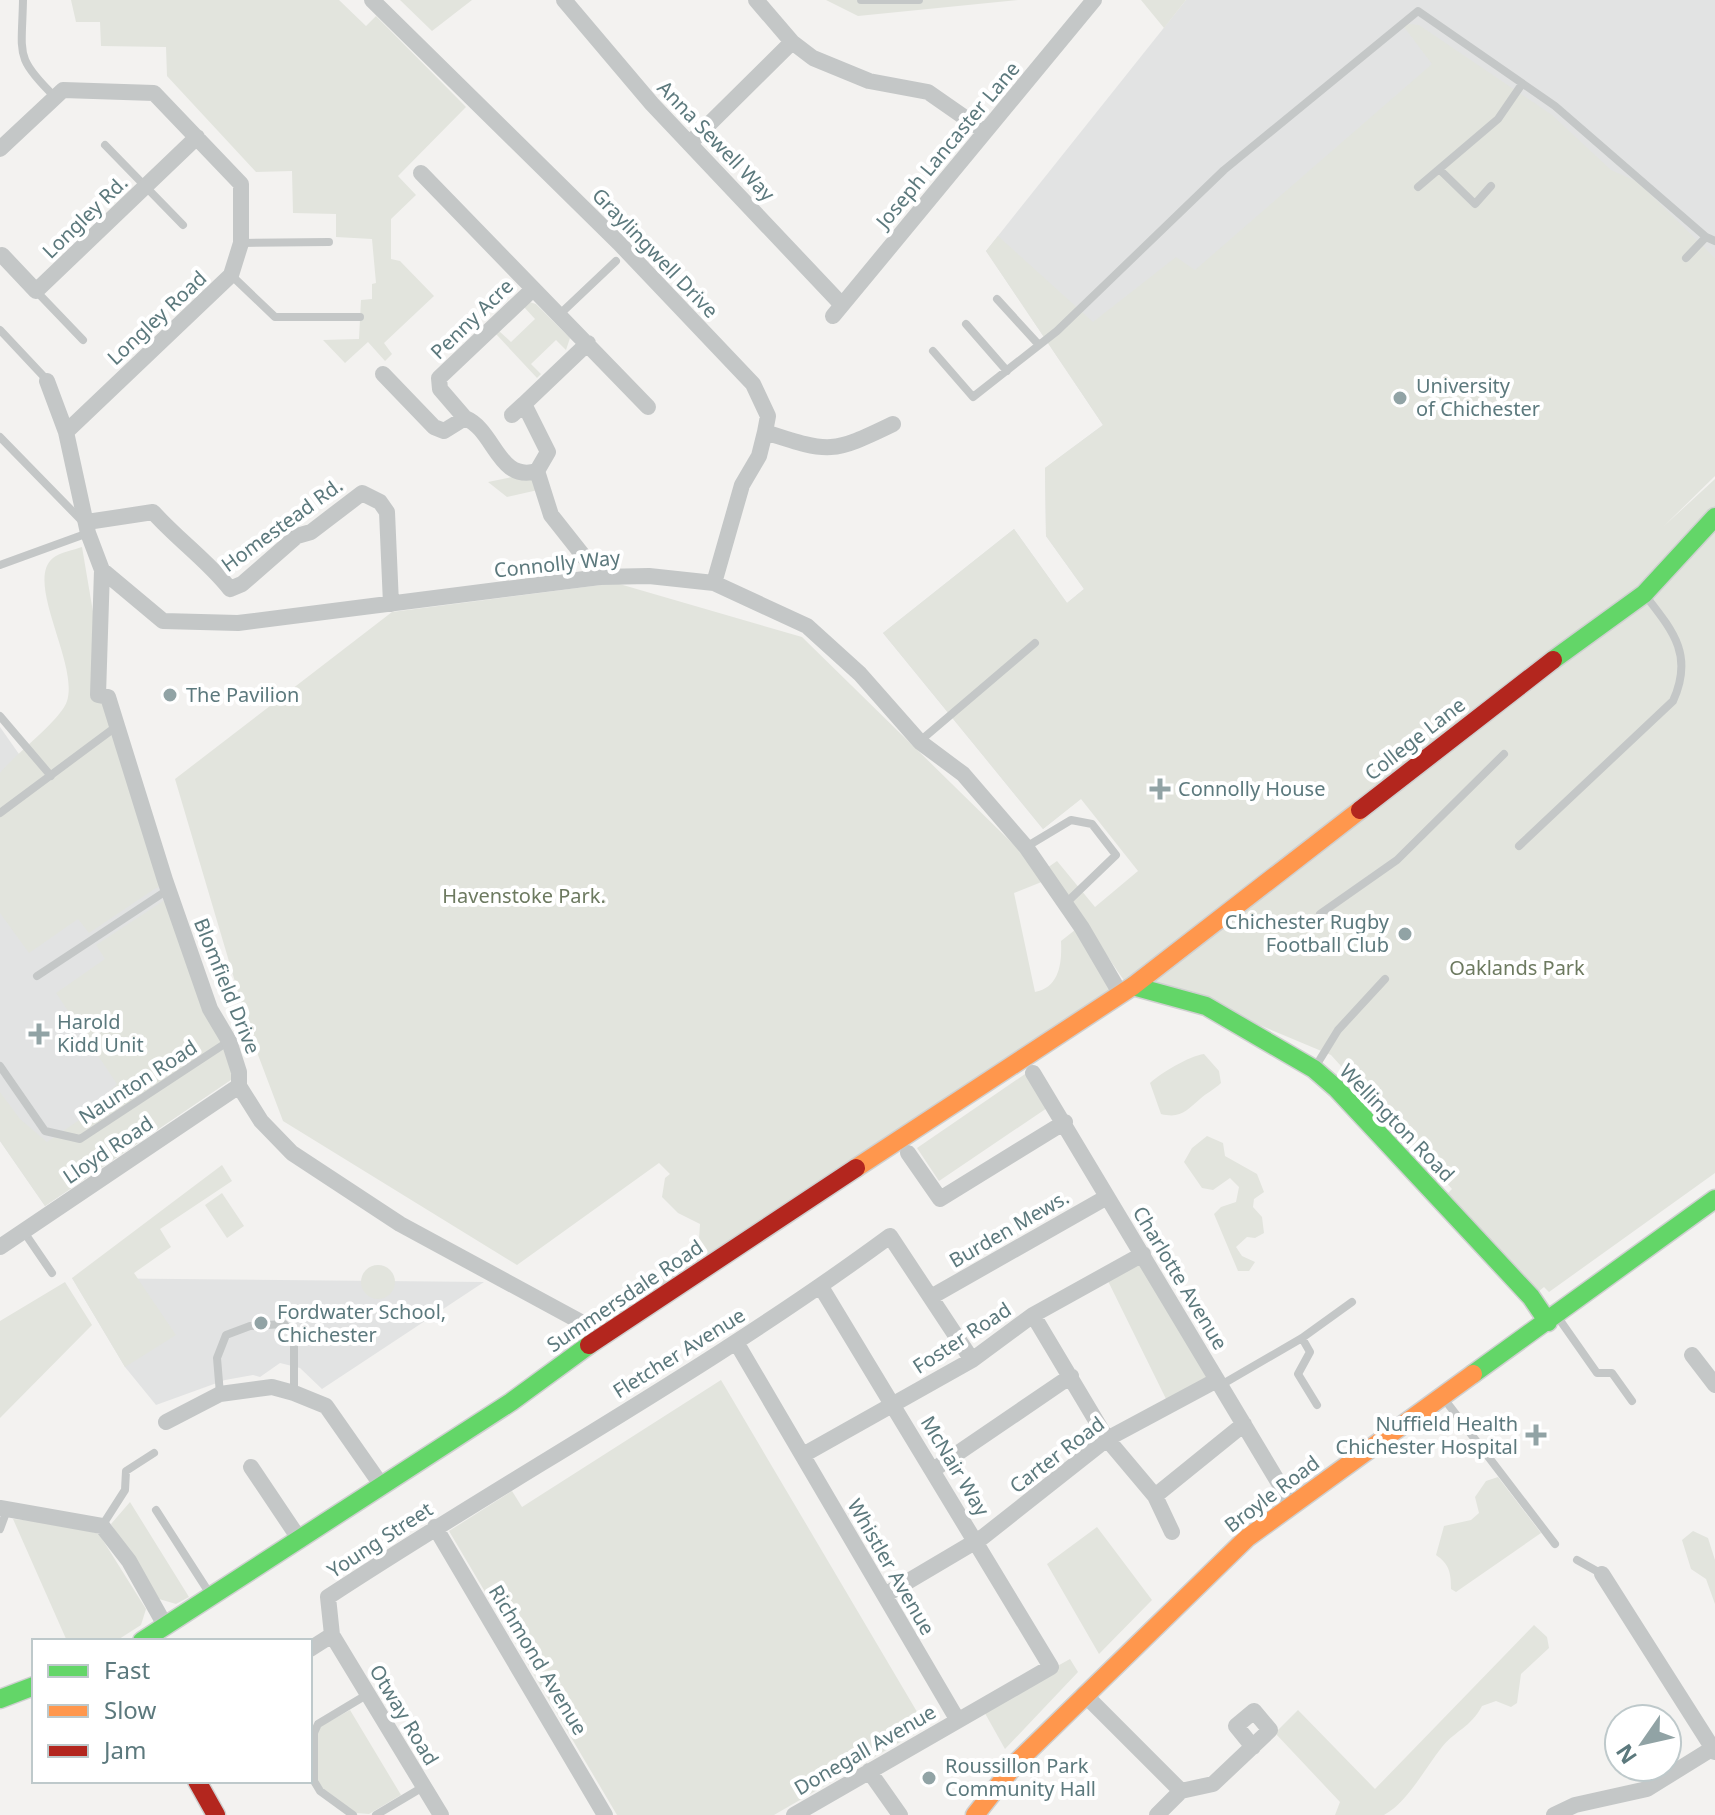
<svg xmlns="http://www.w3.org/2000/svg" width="1715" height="1815" font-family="'Noto Sans',sans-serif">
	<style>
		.built { fill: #e2e3e3 }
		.green { fill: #e2e4dd }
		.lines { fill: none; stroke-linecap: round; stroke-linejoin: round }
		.fast-casing { stroke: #cfd0d0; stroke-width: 21 }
		.slow-casing { stroke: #cfd0d0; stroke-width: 21 }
		.jam-casing { stroke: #cfd0d0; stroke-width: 21 }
		.lane { stroke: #c4c7c7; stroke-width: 8 }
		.street { stroke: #c4c7c7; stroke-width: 16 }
		.fast { stroke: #63d668; stroke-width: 18 }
		.slow { stroke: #ff974d; stroke-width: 18 }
		.jam { stroke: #b3261e; stroke-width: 18 }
		.poi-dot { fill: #91a3a5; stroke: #fff; stroke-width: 3 }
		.labels { text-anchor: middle; stroke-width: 8; stroke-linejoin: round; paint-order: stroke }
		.street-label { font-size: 20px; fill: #5c797d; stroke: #fff }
		.poi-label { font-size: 20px; fill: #5c797d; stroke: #fff; text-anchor: start }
		.park-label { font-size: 20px; fill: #6d7a60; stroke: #fff }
	</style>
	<rect width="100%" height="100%" fill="#f3f2f0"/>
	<path class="built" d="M1186,0H1715V476L1175,723L1043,829L883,633L1014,529L1067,603L1084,589L1046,536L1045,468L1103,425L986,251Z
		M112,724L235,1077L45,1206L0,1141V803Z
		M0,727L33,774L0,797Z
		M72,1278L484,1282L322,1389L300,1368L280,1363L260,1377L253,1375L225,1380L156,1405L125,1367Z"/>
	<path class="green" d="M71,0H339L366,26L376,16L466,107L398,176L416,195L391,219V259L400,261L434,296L384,343L392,354L385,361L368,342L345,363L323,340L359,339L361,300L372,299V284L376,283L372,239L336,237V214L293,213L292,171L256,172L167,76L166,47L101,46L100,22H76Z
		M400,0H472L432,31Z
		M826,0H1018L858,16Z
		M1141,0H1186L1164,28Z
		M1401,23L1419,25L1552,115L1611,170L1638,182L1715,258V476L1664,526L1715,479V1173L1549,1292L1544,1287L1533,1296L1442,1199L1452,1189L1331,1055L1137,974L1125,982L1047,868L1057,861L1095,907L1138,871L1081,799L1043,829L883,633L1014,529L1067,603L1084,589L1046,536L1045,468L1103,425L986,251L998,236L1093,322L1176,257L1195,270L1432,64Z
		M529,302L536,304L570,338L566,350L556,340L531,364L541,374L537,378L496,334L499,331L511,342L535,319L524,307Z
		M517,476L536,480L538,490L507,497L488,482Z
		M82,547L112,724L174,883L156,888L89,933L78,919L29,953L0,913V773C15,754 62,719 67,701C79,664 24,581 53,558C60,552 74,550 82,547Z
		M616,583L802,637L1049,879L1014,893L1035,992C1060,987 1062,962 1061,941L1080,926L1118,985L656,1291L655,1276L699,1239L700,1224L678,1213L662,1197L665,1178L670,1174L659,1163L517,1265L283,1121L252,1039L175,779L392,612Z
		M177,892L235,1077L45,1206L0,1141V1092L20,1119L47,1142L85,1116L117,1084L56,993L105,959L96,945Z
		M1204,1054L1219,1071L1221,1083C1214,1090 1206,1093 1200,1099C1187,1110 1181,1119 1161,1114L1150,1083C1161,1073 1189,1056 1204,1054Z
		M1028,1072L1050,1106L939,1181L917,1148Z
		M1207,1136L1223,1143L1225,1156L1257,1174L1264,1192L1254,1199L1253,1207L1262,1217L1264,1233L1255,1238L1247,1237L1236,1247L1242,1256L1255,1262L1249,1271H1238L1214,1214L1221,1207L1236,1202L1239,1187L1230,1178L1213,1190L1202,1188L1184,1162L1192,1148Z
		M222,1165L232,1181L160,1229L171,1247L134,1273L176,1335L125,1367L72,1278Z
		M222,1193L244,1226L227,1238L205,1205Z
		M1141,1263L1209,1379L1169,1405L1107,1279Z
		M361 1282a17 17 0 1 1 34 0a17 17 0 1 1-34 0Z
		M65,1282L92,1325L0,1418V1321Z
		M721,1380L926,1727L774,1815H617L449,1531L512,1491L522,1507Z
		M1498,1477L1541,1533L1456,1592L1451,1589C1451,1572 1449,1564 1436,1555L1444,1526L1471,1520L1479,1513L1475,1497L1486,1481Z
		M130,1502L189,1597L176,1604L159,1599L111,1524Z
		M13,1519L66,1524L99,1534L146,1609L141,1625L116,1641H67Z
		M1097,1527L1152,1600L1099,1654L1047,1564Z
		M1693,1531L1708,1538L1715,1560V1604L1706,1579L1691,1569L1682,1540Z
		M1534,1625L1547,1637L1549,1648L1521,1674L1517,1703L1511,1707L1496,1701L1482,1706C1470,1728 1456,1730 1442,1747C1425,1768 1408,1802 1384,1815H1335L1340,1802L1275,1733L1298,1710L1375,1789Z
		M1070,1659L1078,1672L1005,1749L982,1708Z
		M350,1710L401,1795L369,1814L356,1813L322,1789L318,1780L317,1735L321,1726Z"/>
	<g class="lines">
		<defs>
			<path id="fast" d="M1553,660L1644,594L1715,517
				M1133,986L1206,1006L1314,1069L1337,1089L1531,1297L1548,1322
				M1473,1374L1715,1199
				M142,1641L511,1402L589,1345
				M0,1699L34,1686"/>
			<path id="slow" d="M856,1168L1133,986L1360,810
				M975,1815L1017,1762L1247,1538L1473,1374"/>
			<path id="jam" d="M1360,810L1553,660
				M589,1345L856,1168
				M197,1781L216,1815"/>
		</defs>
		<use href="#fast" class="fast-casing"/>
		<use href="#slow" class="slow-casing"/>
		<use href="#jam" class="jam-casing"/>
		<path class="lane" d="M23,0C22,55 14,57 55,97
			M861,0H919
			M105,145L183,225
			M1440,170L1475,204L1491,186
			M1418,187L1498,119L1522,84
			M241,243L329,242
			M1686,258L1706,237
			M231,275L275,317H360
			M36,291L83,340
			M997,299L1039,345
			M560,314L616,261
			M966,324L1007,371
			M0,330L47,380
			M933,351L973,397L1057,331L1224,170L1418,11L1555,106L1706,237L1715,241
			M0,437L82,521
			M0,565L88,533
			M0,716L51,776
			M920,741L1035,643
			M0,813L117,726
			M1519,846L1673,701C1694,655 1673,631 1645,595
			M1026,847L1071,820L1092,824L1116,855L1065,904
			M1320,914L1397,860L1504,754
			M37,976L169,889
			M0,1066L45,1131L80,1139L229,1041
			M1314,1069L1338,1030L1385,979
			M24,1232L52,1273
			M1557,1316L1597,1373H1612L1632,1401
			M1302,1338L1310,1352L1298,1374L1317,1405
			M1221,1385L1302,1338L1352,1302
			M220,1394L217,1358L226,1335L250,1326L284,1324L294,1335V1392
			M1445,1400L1555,1544
			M156,1510L210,1594
			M102,1526L125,1490L126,1471L154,1453
			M0,1529L7,1510
			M1577,1560L1602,1574
			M353,1815L320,1791L314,1781V1733L318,1724L368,1694
			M376,1815L423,1787"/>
		<path class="street" d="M372,0L619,243L753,384L768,416L765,432L759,456L742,485L714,583
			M564,0L652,104L842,305
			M756,0L792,42L813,58L869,81L928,92L984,131
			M691,142L792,42
			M0,149L63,90L154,93L241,184V243L231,275L66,432
			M421,173L648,407
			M2,255L36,291L197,137
			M833,316L1094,0
			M383,374L434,427L444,431L465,418C495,430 498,483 537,471L551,515L600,577
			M47,381L66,432L88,533L102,570L163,621L238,623L600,577L649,576L714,583L807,626L860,674L920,742L963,774L1026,847L1082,928L1120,993
			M512,415L524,404
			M465,418L440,389L439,378L533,289
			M765,432C830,453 831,454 893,424
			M537,471L548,452L524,404L588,343
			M87,522L153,512C178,540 207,560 230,589L242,584L297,536L311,532L362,493L380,502L387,512L391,604
			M102,570L98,695L108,697L165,880L210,1009L229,1041L239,1072V1086L261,1121L292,1153L400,1224L603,1334
			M1033,1073L1292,1505
			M908,1153L940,1199L1065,1122
			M0,1247L239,1086
			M931,1297L1107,1197
			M1033,1315L1107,1439L1155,1496L1172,1532
			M736,1342L957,1719
			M1692,1355L1715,1385
			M166,1422L220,1394L272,1387L294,1393L326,1406L382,1486
			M803,1455L972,1360L1033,1315L1143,1254
			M251,1467L300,1540
			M933,1470L1071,1376
			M1155,1496L1244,1424
			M0,1508L102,1526L129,1561L166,1627
			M435,1527L605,1815
			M1602,1574L1715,1752
			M885,1595L983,1537L1107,1439L1217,1380
			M310,1649L332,1635
			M1084,1694L1181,1791L1213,1784L1270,1730L1254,1711L1236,1726L1253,1747
			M869,1771L900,1815
			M441,1815L332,1635L328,1597C514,1475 711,1368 890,1236L972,1360
			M794,1815L1051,1667L821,1287
			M1157,1815L1181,1791
			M1554,1815L1575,1805L1647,1789L1713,1748"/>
		<use href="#fast" class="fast"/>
		<use href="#slow" class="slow"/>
		<use href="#jam" class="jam"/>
	</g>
	<g class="poi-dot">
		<circle cx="1400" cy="398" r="8"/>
		<circle cx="170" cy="695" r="8"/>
		<path d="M1156 777h8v8h8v8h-8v8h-8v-8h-8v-8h8z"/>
		<circle cx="1405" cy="934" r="8"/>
		<path d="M35 1022h8v8h8v8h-8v8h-8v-8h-8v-8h8z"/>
		<circle cx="261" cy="1323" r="8"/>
		<path d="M1532 1423h8v8h8v8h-8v8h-8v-8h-8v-8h8z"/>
		<circle cx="929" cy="1778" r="8"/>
	</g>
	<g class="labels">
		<g class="street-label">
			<text transform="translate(716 141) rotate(46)" y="7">Anna Sewell Way</text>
			<text transform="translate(948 145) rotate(-50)" y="7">Joseph Lancaster Lane</text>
			<text transform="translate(85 217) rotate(-44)" y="7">Longley Rd.</text>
			<text transform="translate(655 253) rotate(46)" y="7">Graylingwell Drive</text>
			<text transform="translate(157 318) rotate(-43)" y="7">Longley Road</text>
			<text transform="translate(472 319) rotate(-44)" y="7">Penny Acre</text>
			<text transform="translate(282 525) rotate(-36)" y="7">Homestead Rd.</text>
			<text transform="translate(557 564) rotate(-6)" y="7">Connolly Way</text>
			<text transform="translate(1415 739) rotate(-38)" y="7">College Lane</text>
			<text transform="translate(227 986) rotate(68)" y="7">Blomfield Drive</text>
			<text transform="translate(138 1082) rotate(-33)" y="7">Naunton Road</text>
			<text transform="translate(1397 1123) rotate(46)" y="7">Wellington Road</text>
			<text transform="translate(108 1150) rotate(-34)" y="7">Lloyd Road</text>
			<text transform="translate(1009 1229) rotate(-30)" y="7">Burden Mews.</text>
			<text transform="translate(1180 1278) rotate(59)" y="7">Charlotte Avenue</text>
			<text transform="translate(625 1296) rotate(-34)" y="7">Summersdale Road</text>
			<text transform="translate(962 1338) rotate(-33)" y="7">Foster Road</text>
			<text transform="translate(679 1353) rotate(-32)" y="7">Fletcher Avenue</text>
			<text transform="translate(1057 1455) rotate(-37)" y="7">Carter Road</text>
			<text transform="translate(955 1466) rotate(59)" y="7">McNair Way</text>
			<text transform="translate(1272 1494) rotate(-37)" y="7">Broyle Road</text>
			<text transform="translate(380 1540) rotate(-33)" y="7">Young Street</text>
			<text transform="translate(891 1567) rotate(60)" y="7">Whistler Avenue</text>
			<text transform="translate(538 1660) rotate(59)" y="7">Richmond Avenue</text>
			<text transform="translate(404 1715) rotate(59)" y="7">Otway Road</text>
			<text transform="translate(865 1750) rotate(-30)" y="7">Donegall Avenue</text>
		</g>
		<g class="poi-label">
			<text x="1416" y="393">University<tspan x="1416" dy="23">of Chichester</tspan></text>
			<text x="186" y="702">The Pavilion</text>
			<text x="1178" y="796">Connolly House</text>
			<text x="1389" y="929" text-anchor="end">Chichester Rugby<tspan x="1389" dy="23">Football Club</tspan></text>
			<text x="57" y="1029">Harold<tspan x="57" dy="23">Kidd Unit</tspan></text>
			<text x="277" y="1319">Fordwater School,<tspan x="277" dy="23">Chichester</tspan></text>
			<text x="1518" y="1431" text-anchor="end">Nuffield Health<tspan x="1518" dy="23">Chichester Hospital</tspan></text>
			<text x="945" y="1773">Roussillon Park<tspan x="945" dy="23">Community Hall</tspan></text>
		</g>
		<g class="park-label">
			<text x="524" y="903">Havenstoke Park.</text>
			<text x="1517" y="975">Oaklands Park</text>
		</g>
	</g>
	<rect x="32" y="1639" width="280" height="144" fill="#ffffff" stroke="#bec9cb" stroke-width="2"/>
	<rect x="48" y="1665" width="40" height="12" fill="#63d668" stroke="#bec9cb" stroke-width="2"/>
	<text x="104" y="1679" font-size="24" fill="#5c797d">Fast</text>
	<rect x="48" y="1705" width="40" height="12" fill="#ff974d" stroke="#bec9cb" stroke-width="2"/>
	<text x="104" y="1719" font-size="24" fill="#5c797d">Slow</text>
	<rect x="48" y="1745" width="40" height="12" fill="#b3261e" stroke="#bec9cb" stroke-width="2"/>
	<text x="104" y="1759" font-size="24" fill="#5c797d">Jam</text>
	<g transform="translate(1643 1743) rotate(236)"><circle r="38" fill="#ffffff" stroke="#bec9cb" stroke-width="2"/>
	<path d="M0-6L14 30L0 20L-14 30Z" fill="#91a3a5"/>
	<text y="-12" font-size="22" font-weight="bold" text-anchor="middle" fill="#5c797d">N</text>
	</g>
</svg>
